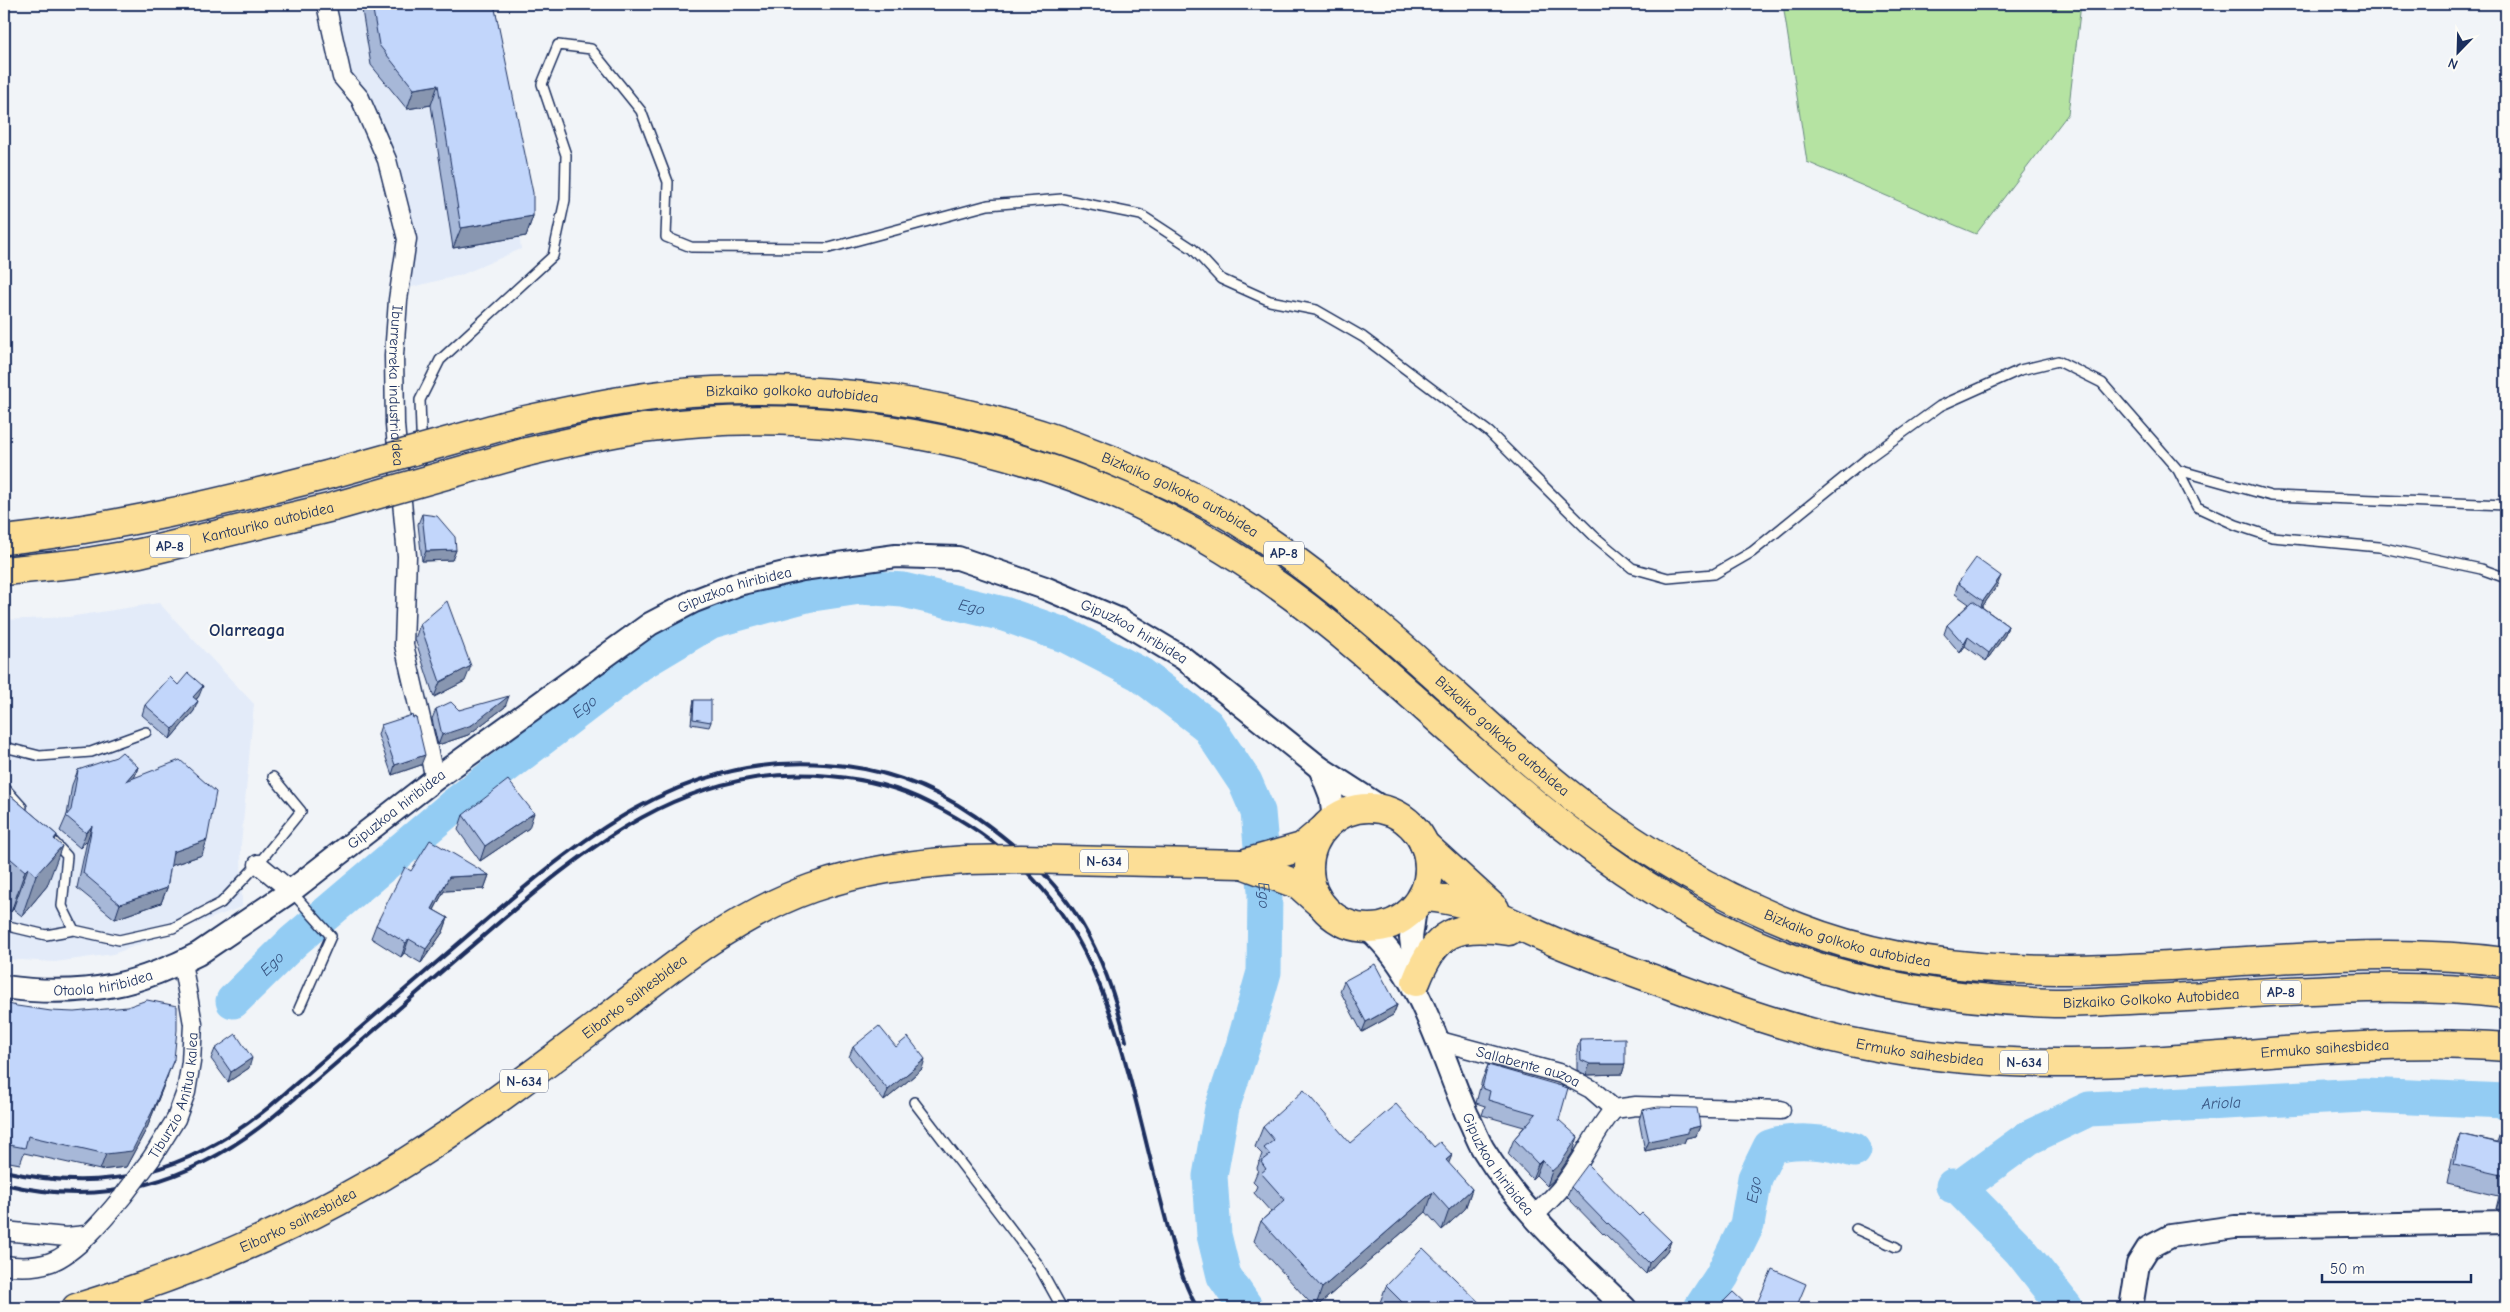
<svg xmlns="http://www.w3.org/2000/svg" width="2510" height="1312" font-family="'Comic Neue',sans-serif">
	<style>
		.built { fill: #e3ebf9 }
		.green { fill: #b5e3a2; stroke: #688980 }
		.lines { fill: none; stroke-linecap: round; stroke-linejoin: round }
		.river { stroke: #93ccf3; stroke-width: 35 }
		.service-casing { stroke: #1b2f5e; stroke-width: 12 }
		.minor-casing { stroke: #1b2f5e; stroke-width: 21 }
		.tertiary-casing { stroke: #1b2f5e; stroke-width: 26 }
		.trunk-casing { stroke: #1b2f5e; stroke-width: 31 }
		.motorway-casing { stroke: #1b2f5e; stroke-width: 31 }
		.service { stroke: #fdfcf7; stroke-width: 9 }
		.minor { stroke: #fdfcf7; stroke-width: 18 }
		.tertiary { stroke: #fdfcf7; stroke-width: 22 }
		.trunk { stroke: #fcde96; stroke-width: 28 }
		.motorway { stroke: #fcde96; stroke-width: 28 }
		.rail { stroke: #1b2f5e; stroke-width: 4 }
		.minor-bridge-casing { stroke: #1b2f5e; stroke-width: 21; stroke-linecap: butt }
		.trunk-bridge-casing { stroke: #1b2f5e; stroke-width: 31; stroke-linecap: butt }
		.motorway-bridge-casing { stroke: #1b2f5e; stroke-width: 31; stroke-linecap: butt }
		.minor-bridge { stroke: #fdfcf7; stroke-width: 18 }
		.trunk-bridge { stroke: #fcde96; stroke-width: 28 }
		.motorway-bridge { stroke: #fcde96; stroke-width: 28 }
		.wall { fill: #a7b8d8; stroke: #1b2f5e }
		.shaded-wall { fill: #8896b0; stroke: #1b2f5e }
		.building { fill: #c2d6fb; stroke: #1b2f5e }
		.labels { text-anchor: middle; stroke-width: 4; stroke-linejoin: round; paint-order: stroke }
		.shield { fill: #fdfcf7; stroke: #5f6c8c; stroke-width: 1 }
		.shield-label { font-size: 14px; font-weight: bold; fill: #1b2f5e }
		.street-label { font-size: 15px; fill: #1b2f5e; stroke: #fdfcf7 }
		.water-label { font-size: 16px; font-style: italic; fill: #395683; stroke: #fdfcf7 }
		.quarter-label { font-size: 18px; font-weight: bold; fill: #1b2f5e; stroke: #fdfcf7 }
	</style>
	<rect width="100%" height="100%" fill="#f1f4f8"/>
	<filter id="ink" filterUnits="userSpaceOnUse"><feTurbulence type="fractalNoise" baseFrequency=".02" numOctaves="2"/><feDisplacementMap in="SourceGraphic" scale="10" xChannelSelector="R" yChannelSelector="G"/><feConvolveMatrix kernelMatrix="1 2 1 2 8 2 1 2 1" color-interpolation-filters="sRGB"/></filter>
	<g filter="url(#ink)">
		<path class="built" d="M328,4H470L494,14L521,249L461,275L408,288L410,239L343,76Z
			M159,603L254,704L241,845L242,907L113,954L55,962L4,959V620L68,617Z"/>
		<path class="green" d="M1783,4H2081L2068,114L1976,234L1807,162Z"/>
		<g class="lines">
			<g class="river">
				<path id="s1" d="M233,1001L294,941L452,807L639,664L711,621L806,595L860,587L903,590L1004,614L1067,636L1140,674L1207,725L1245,782L1258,812L1265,891L1264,972L1243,1046L1222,1108L1210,1176L1214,1235L1224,1276L1246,1308"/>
				<path d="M1953,1186L1959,1188L2020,1250L2066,1308"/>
				<path id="s2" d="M1959,1188L2028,1138L2089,1109L2364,1095L2506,1101"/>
				<path id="s3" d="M1701,1308L1722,1276L1747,1225L1755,1178L1770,1147C1795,1138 1828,1142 1854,1150"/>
			</g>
			<defs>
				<path id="service" d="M2178,470L2197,507L2236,525L2272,537L2379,547L2481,569L2506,578
					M408,478L422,460L420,400L440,360L553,256L565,200L566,155L542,84L558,45L591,49L641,111L668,182L666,237L691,247L829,248L988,205L1062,199L1141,215L1193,249L1221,279L1270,301L1316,310L1363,337L1489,432L1595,537L1632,568L1668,578L1714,574L1752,552L1868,458L1940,406L2020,370L2058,361L2102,383L2178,470L2271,496L2506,505
					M4,747L40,756L91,752L146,732
					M4,787L22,807
					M53,841L67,856L62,906L74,930
					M291,891L331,936L299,1009
					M4,925L46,935L74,930L119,940L173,928L221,903L258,864L301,811L273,777
					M914,1102L1037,1263L1062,1308
					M1856,1229L1896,1247"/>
				<g id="minor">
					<path id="s4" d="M326,4L342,77L360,98L387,160L407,239L398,300L394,355L395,425L407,556L404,645L435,779"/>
					<path d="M258,864L291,891"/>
					<path id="s5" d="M1436,1040L1562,1074L1591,1089L1614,1109L1636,1106L1781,1110"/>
					<path id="s6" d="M151,1159L176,1119L186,1092L191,1062L193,1024L182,962"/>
					<path d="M1533,1217C1544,1205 1558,1194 1567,1180C1585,1157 1595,1131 1614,1109"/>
					<path d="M4,1231L66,1237L86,1235"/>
					<path d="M4,1265C18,1267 37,1267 51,1262C76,1253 106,1217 123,1196"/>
				</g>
				<g id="tertiary">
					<path d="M1320,768L1331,796L1334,819"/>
					<path d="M1415,908L1411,938L1417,986"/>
					<path id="s7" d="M1368,929C1422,976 1439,1051 1467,1115C1473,1126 1477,1139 1483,1149C1521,1211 1574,1258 1625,1308"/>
					<path id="s8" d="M4,987C39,992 80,992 115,985C141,980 175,966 198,954L291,891L435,779L650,624L694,601L738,584L802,569L896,556L958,558L1045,588L1118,619L1183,658L1320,768L1385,810"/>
					<path d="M2131,1308L2138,1264L2148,1248L2171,1236L2235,1227L2506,1222"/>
				</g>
				<g id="trunk">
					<circle cx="1369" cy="868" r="60"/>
					<path d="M1424,844L1495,909"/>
					<path d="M1242,864L1302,847L1321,831"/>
					<path d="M1242,864L1299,885L1318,902"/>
					<path id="s9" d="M1424,897C1473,899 1515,926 1560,944C1594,958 1629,970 1664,983C1731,1008 1796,1032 1866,1045C1928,1057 1992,1063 2055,1063C2206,1065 2355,1035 2506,1047"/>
					<path d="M1416,982C1436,931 1456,923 1509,931"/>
					<path id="s10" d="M76,1308C198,1271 320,1219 426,1149C487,1109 545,1065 603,1021C668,970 733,916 812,888C864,870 912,864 966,860"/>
				</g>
				<g id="motorway">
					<path id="s11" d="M521,421C585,407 648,393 713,391C864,384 1007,412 1144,474C1180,490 1217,507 1250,529C1295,558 1338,592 1379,627C1448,685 1511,750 1583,805C1649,855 1721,897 1798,927C2029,1018 2271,931 2506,962"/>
					<path id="s12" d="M527,452C565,443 604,434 643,428C840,401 1053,446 1223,549C1272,579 1319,615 1362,652C1500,772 1622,899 1799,961C1880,989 1969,1000 2054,1003C2079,1003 2104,1001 2129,1000C2255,995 2381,979 2506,994"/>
					<path d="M4,540C115,528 222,502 331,474"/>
					<path id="s13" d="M4,571L82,563L140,553L333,507"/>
				</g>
			</defs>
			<use href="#service" class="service-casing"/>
			<use href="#minor" class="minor-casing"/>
			<use href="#tertiary" class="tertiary-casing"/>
			<use href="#trunk" class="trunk-casing"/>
			<use href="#motorway" class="motorway-casing"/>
			<use href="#service" class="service"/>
			<use href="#minor" class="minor"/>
			<use href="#tertiary" class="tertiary"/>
			<use href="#trunk" class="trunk"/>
			<use href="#motorway" class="motorway"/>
			<path class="rail" d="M4,1171C106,1195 189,1172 269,1107C332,1052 396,997 459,943C568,850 670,754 824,764C878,767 930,785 975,816C1063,877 1102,936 1126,1041
				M4,1184C104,1208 190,1183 269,1120C337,1064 402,1005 468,949C575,858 679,761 830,776C865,779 898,787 929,803C997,836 1051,886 1085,953C1123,1029 1138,1115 1160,1197C1170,1235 1178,1273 1197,1308"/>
			<defs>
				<path id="minor-bridge" d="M123,1196L151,1159"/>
				<path id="trunk-bridge" d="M966,860L1021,859L1242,864"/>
				<path id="motorway-bridge" d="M331,474L521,421
					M333,507L527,452"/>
			</defs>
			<use href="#minor-bridge" class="minor-bridge-casing"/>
			<use href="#trunk-bridge" class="trunk-bridge-casing"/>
			<use href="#motorway-bridge" class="motorway-bridge-casing"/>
			<use href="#minor-bridge" class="minor-bridge"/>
			<use href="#trunk-bridge" class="trunk-bridge"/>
			<use href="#motorway-bridge" class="motorway-bridge"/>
		</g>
		<path class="wall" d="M361,4H494L533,216L526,236L453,248L431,105L407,109L371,65Z
			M422,514L456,550L452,560L422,561L418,524Z
			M1958,583L1997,586L1982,607L2008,626L2005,635L1986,661L1965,646L1960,653L1944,634L1947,625L1969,604L1955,594Z
			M420,624L465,681L434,697L415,639Z
			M178,685L199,696L196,700L194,711L170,739L142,715L145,705Z
			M694,700L711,722L709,727L691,724L693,705Z
			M505,707L468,735L438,745L432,719L436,709L459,710Z
			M413,718L421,765L392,775L378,735L381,725Z
			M138,767L134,778L202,855L170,866L167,888L161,903L115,919L77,888L87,841L80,848L60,831L67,815L72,785L78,770Z
			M4,790L57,835L55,840L47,886L22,916L13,909L11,912L4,906Z
			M463,815L529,828L480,861L458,830Z
			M411,871L489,875L484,889L444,891L434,910L448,918L443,932L421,963L404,953L401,957L371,938L376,925Z
			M1344,981L1397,1005L1393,1015L1362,1032L1340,991Z
			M4,1003L168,1075L147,1128L126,1167L100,1170L24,1153L20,1164L4,1161Z
			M1580,1039L1625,1064L1622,1074L1586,1075L1577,1070V1049Z
			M853,1047H896L922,1069L884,1101L849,1057Z
			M215,1049L249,1068L228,1082L211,1059Z
			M1488,1065L1559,1120L1573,1152L1555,1179L1547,1186L1536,1175L1532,1179L1508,1154L1514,1139L1524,1127L1482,1115L1485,1106L1476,1103L1482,1080Z
			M1642,1110L1700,1126L1696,1136L1686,1138L1684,1143L1645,1151L1639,1120Z
			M2503,1125H2506V1210L2496,1209L2499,1196L2447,1184L2453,1154L2460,1134L2497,1142Z
			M1263,1127L1350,1143L1434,1147L1452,1155L1448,1163L1472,1189L1465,1209L1442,1230L1426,1212L1315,1308L1254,1241L1261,1221L1271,1212L1254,1193L1257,1186L1253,1182L1258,1170L1257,1168L1262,1154L1255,1147Z
			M1571,1187L1639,1216L1671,1241L1667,1251L1646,1274L1604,1233L1603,1234L1567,1197Z
			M1386,1286L1485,1308H1382L1379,1305Z"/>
		<path class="shaded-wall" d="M438,85L431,105L407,109L414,89Z
			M533,216L526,236L453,248L461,228Z
			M456,550L452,560L422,561L426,551Z
			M2001,576L1997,586L1979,611L1983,601Z
			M2008,626L2005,635L1986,661L1989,653Z
			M1968,637L1965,646L1960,653L1964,644Z
			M471,666L465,681L434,697L440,682Z
			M203,686L199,696L189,707L193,697Z
			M509,696L505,707L468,735L438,745L442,735Z
			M198,701L194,711L170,739L173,729Z
			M425,755L421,765L392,775L395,765Z
			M138,767L133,782L126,781Z
			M534,813L529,828L480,861L485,846Z
			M92,826L87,841L80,848L86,833Z
			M57,835L46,864L62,846L47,886L22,916L36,875L54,839Z
			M207,840L202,855L167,867L173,852Z
			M28,868L13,909L11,912L25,871Z
			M489,875L484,889L444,891L427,923L432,909L449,877Z
			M167,888L161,903L115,919L120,904Z
			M448,918L443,932L421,963L426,949Z
			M409,939L404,953L401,957L406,943Z
			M1397,1005L1393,1015L1362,1032L1366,1022Z
			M252,1058L249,1068L228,1082L231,1072Z
			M174,1059L147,1128L126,1167L100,1170L106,1154Z
			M925,1059L922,1069L884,1101L888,1090Z
			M1590,1064H1625L1622,1074L1586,1075Z
			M1700,1126L1696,1136L1686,1138L1684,1143L1645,1151L1649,1141L1688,1129Z
			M1578,1137L1573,1152L1555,1179L1547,1186L1552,1171Z
			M1452,1155L1444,1175L1446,1160Z
			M1542,1160L1536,1175L1532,1179L1538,1164Z
			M1472,1189L1465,1209L1442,1230L1449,1210Z
			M2504,1189H2506V1210L2496,1209Z
			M1433,1192L1426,1212L1315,1308L1322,1288Z
			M1671,1241L1667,1251L1646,1274L1649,1263Z"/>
		<path class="building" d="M372,4H494L533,193V216L461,228L438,85L414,89L379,45Z
			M422,514L437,516L455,537L456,550L426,551Z
			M1976,558L2001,576L1983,601L1958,583Z
			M447,601L471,666L440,682L420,624Z
			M1973,601L2008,626L1989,653L1968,637L1964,644L1947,625Z
			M188,673L203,686L193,697L198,701L173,729L145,705L170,677L178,685Z
			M509,696L472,725L442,735L436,709L451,702L459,710Z
			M694,700H711V722L693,719Z
			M412,715L413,718L416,717L425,755L395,765L381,725Z
			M122,752L138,767L126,781L180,760L216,792L207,840L173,852L167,888L120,904L83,873L92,826L86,833L66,816L71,810L78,770L116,757Z
			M508,780L534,813L485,846L463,815Z
			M4,790L57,835L54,839L62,846L36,875L28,868L25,871L4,853Z
			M430,840L489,875L449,877L432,909L448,918L426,949L409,939L406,943L376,925L405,867L411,871Z
			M1375,964L1397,1005L1366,1022L1344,981Z
			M147,1000L177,1006V1030L174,1059L152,1112L132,1151L106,1154L28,1136L25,1148L4,1144V1003L17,1006L51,1011L74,1012L127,1007Z
			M879,1026L896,1047L908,1037L925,1059L888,1090L853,1047Z
			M236,1034L252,1058L231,1072L215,1049Z
			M1625,1038V1064H1590L1581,1060L1580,1039Z
			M1488,1065L1568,1088L1559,1120L1578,1137L1560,1164L1552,1171L1542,1160L1538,1164L1514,1139L1536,1114L1488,1100L1490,1091L1482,1088Z
			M1304,1090L1350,1143L1396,1104L1434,1147L1440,1142L1452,1155L1446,1160L1472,1189L1449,1210L1433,1192L1322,1288L1261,1221L1285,1200L1261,1173L1266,1169L1261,1162L1270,1155L1264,1148L1274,1140L1263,1127Z
			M1658,1107L1697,1108L1700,1126L1688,1129V1133L1649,1141L1642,1110Z
			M2503,1125H2506V1176L2454,1164L2460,1134L2499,1143Z
			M1588,1164L1639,1216L1642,1213L1671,1241L1649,1263L1608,1223L1607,1224L1571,1187Z
			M2506,1177V1189H2504Z
			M1423,1248L1485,1308H1408L1386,1286Z
			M1772,1269L1806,1284L1796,1308H1755Z
			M1733,1292L1750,1308H1717Z"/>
	</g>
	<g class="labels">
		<g class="shield">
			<rect x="150" y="534.5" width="40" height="23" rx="4"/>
			<rect x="1264" y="541.5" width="40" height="23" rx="4"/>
			<rect x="1080" y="849.5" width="48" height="23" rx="4"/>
			<rect x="2261" y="980.5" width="40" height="23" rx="4"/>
			<rect x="2000" y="1050.5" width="48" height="23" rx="4"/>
			<rect x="500" y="1069.5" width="48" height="23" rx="4"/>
		</g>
		<g class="shield-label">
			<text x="170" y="551">AP-8</text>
			<text x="1284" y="558">AP-8</text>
			<text x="1104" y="866">N-634</text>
			<text x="2281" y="997">AP-8</text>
			<text x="2024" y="1067">N-634</text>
			<text x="524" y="1086">N-634</text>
		</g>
		<g class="street-label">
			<text dy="5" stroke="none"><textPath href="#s4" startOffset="399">Iburrerreka industrialdea</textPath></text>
			<text dy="5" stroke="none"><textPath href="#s11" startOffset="274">Bizkaiko golkoko autobidea</textPath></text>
			<text dy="5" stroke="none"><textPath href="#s11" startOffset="679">Bizkaiko golkoko autobidea</textPath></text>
			<text dy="5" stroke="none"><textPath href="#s13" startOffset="269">Kantauriko autobidea</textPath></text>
			<text dy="5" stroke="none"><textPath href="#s8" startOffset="852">Gipuzkoa hiribidea</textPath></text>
			<text dy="5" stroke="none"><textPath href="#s8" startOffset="1271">Gipuzkoa hiribidea</textPath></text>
			<text dy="5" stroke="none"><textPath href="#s11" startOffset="1084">Bizkaiko golkoko autobidea</textPath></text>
			<text dy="5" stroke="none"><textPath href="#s8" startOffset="446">Gipuzkoa hiribidea</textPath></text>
			<text dy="5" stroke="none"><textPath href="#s11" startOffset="1489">Bizkaiko golkoko autobidea</textPath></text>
			<text dy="5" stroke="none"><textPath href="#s8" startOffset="100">Otaola hiribidea</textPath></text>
			<text dy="5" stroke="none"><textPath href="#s10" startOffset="644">Eibarko saihesbidea</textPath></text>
			<text dy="5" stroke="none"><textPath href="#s12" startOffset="1791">Bizkaiko Golkoko Autobidea</textPath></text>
			<text dy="5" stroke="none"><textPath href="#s9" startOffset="928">Ermuko saihesbidea</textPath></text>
			<text dy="5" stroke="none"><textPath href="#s9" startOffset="522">Ermuko saihesbidea</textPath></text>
			<text dy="5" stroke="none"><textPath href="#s5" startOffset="96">Sallabente auzoa</textPath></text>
			<text dy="5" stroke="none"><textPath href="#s6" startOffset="69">Tiburzio Anitua kalea</textPath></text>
			<text dy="5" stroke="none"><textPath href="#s7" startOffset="271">Gipuzkoa hiribidea</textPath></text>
			<text dy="5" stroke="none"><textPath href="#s10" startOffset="239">Eibarko saihesbidea</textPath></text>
		</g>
		<g class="water-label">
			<text dy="6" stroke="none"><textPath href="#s1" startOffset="879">Ego</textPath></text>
			<text dy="6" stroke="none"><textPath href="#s1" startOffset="459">Ego</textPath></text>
			<text dy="6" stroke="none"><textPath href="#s1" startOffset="1330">Ego</textPath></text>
			<text dy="6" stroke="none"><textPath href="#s1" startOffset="54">Ego</textPath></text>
			<text dy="6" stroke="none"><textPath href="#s2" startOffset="285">Ariola</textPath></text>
			<text dy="6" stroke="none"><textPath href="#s3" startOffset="131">Ego</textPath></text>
		</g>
		<g class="quarter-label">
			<text x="247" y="636">Olarreaga</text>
		</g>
	</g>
	<rect width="2510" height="1312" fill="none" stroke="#fdfcf7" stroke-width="20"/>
	<rect x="10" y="10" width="2490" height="1292" fill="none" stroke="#1b2f5e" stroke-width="2" filter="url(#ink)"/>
	<g transform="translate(2458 52) rotate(203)" stroke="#fdfcf7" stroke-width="4" paint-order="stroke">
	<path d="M0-4L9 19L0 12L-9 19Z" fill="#1b2f5e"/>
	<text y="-8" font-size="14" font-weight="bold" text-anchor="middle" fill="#1b2f5e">N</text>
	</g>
	<path d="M2322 1274v8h149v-8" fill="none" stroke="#1b2f5e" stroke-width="2.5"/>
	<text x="2330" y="1274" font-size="15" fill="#1b2f5e" stroke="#fdfcf7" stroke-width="4" paint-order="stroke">50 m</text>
</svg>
